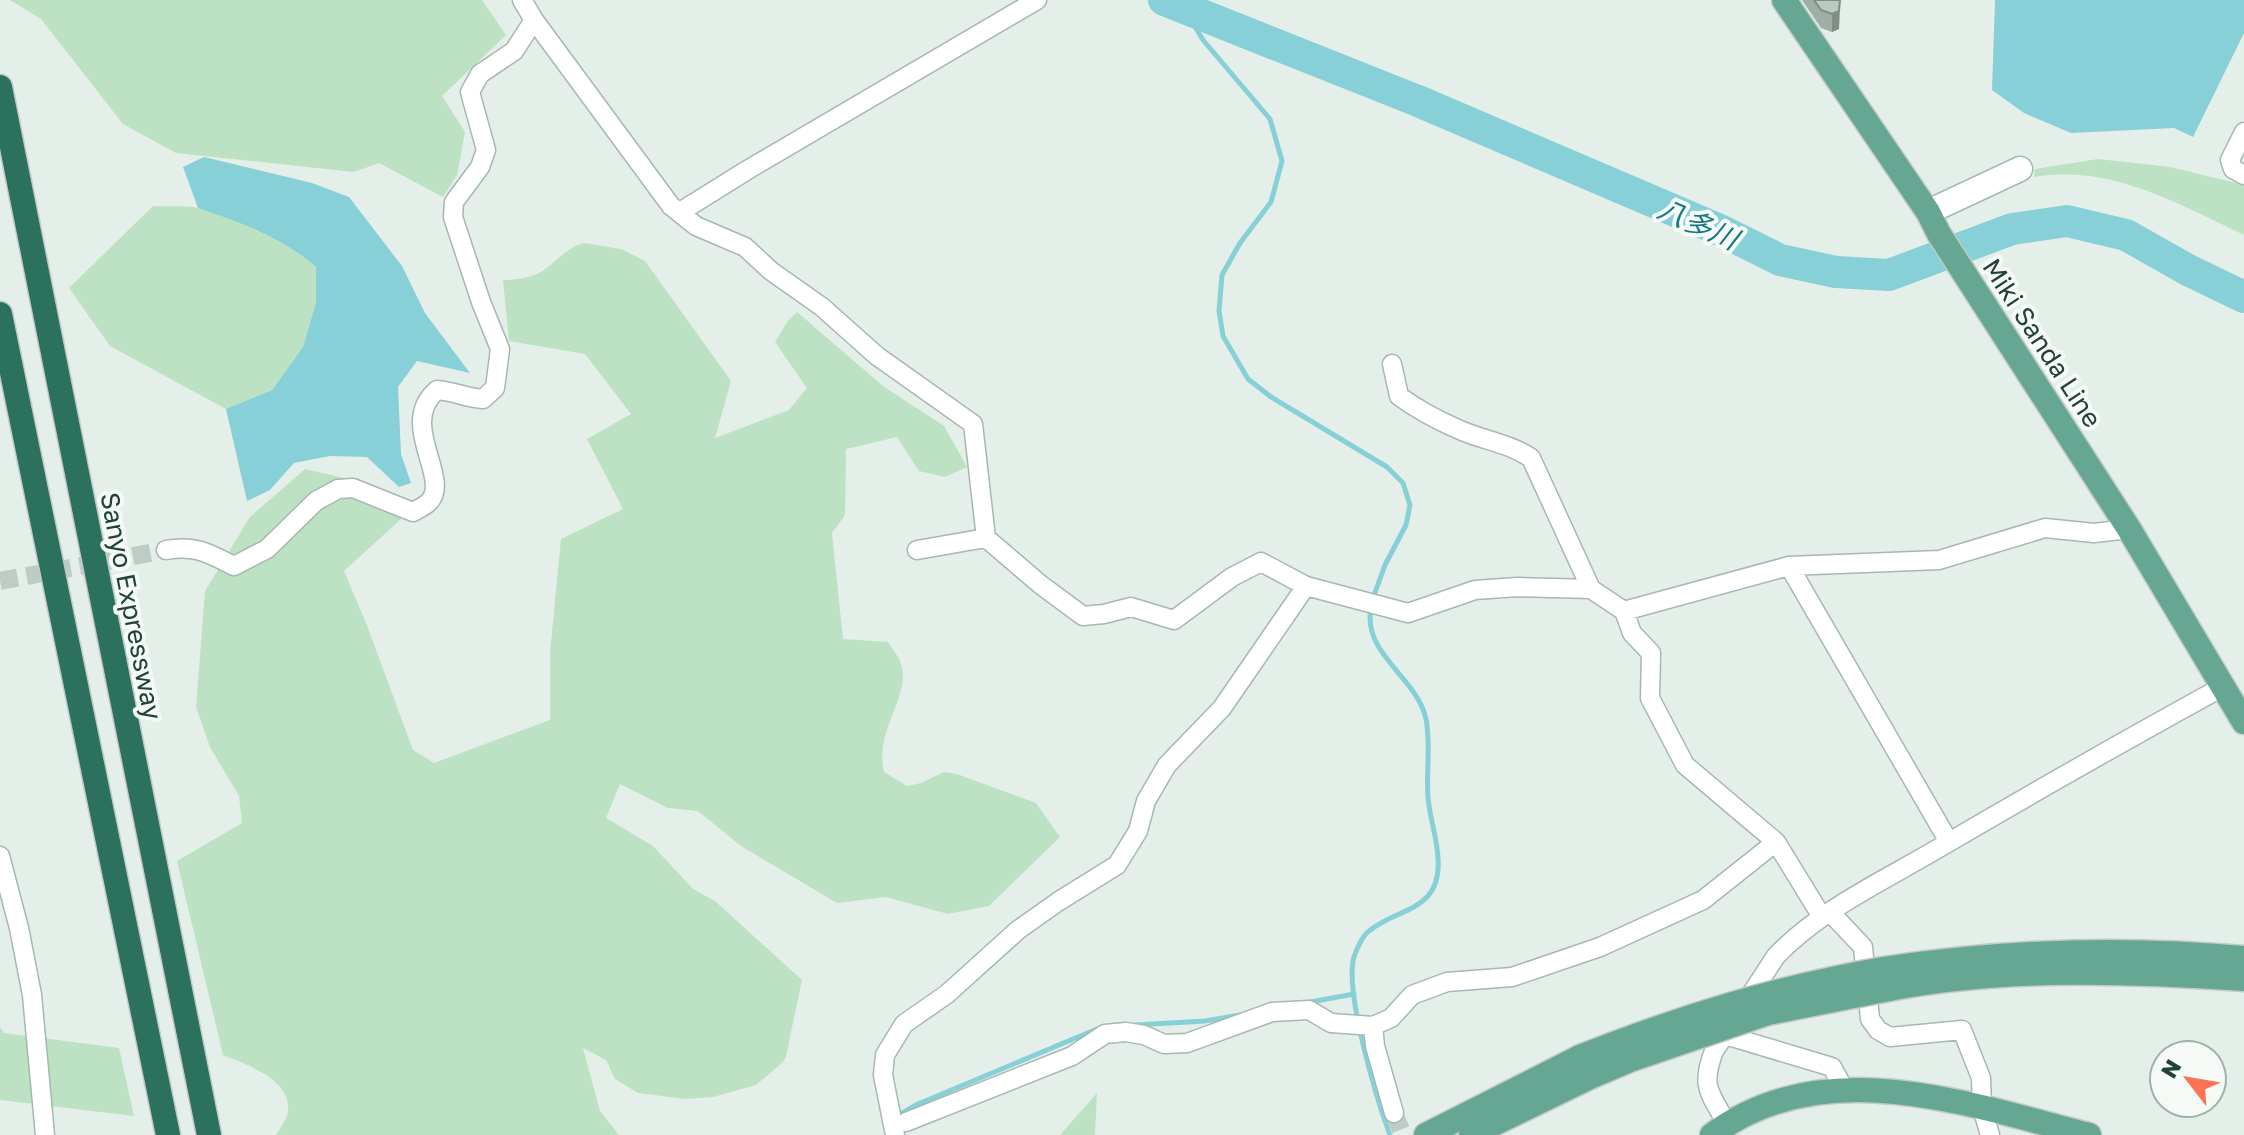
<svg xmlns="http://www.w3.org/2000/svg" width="2244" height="1135" font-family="'Golos Text','Noto Sans JP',sans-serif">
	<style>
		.green { fill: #bce1c3 }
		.water { fill: #88d0d7 }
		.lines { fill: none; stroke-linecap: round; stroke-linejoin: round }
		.stream { stroke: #88d0d7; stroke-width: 5 }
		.river { stroke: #88d0d7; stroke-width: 32 }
		.street-tunnel { stroke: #bdccc5; stroke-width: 18; stroke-dasharray: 18 9; stroke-linecap: butt }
		.street-casing { stroke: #a6b8b0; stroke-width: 21 }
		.secondary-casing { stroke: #a1bbb1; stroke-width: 27 }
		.primary-casing { stroke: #c1cac7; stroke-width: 27 }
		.highway-casing { stroke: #c1cac7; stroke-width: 27 }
		.street { stroke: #fff; stroke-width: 18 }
		.secondary { stroke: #fff; stroke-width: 24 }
		.primary { stroke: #65a792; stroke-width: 24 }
		.highway { stroke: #2b715e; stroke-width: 24 }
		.primary-bridge-casing { stroke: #c1cac7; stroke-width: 27; stroke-linecap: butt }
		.primary-bridge { stroke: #65a792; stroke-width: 24 }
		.wall { fill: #9faea7 }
		.shaded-wall { fill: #828d88 }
		.building { fill: #b9cac2; stroke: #828d88; stroke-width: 2 }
		.labels { text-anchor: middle; stroke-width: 8; stroke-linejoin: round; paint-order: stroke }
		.street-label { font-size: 26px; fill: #224237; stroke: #f5faf7 }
		.water-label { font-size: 28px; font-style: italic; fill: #167883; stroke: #f5faf7 }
	</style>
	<rect width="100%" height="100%" fill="#e4efe9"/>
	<path class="green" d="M10,0H482L506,35L442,96L465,132L457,175L443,197L379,163L354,172L176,153L123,124L41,19Z
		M2098,159L2170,167L2244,185V235C2180,204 2107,163 2034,177L2035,169Z
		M153,206C168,207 184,205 198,208C241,215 283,240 316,267V302L303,347L272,390L226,409L110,346L69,288Z
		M584,243L621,249L645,261L731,381L715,438L789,410L807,388L775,342L788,321L797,312L883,386L944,426L967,467L945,477L919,471L897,437L846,449L845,515L832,533L843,639L888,642C892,649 899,657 901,664C912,695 874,729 884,772L907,786L921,783L944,772L957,774L1036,803L1060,837L989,906L948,914L886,897L837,903L741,846L698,811L668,808L620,784L606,818L653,846L693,889L715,901L802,980L786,1056L783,1062L756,1085L713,1097L685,1099L638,1093L615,1079L606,1060L583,1048L600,1111L619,1135H276C280,1128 287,1119 288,1112C292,1079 247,1065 223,1055L177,861L242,823L239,796L210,747L196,707L205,591L250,517L305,469L352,480L401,519L344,571L366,623L413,750L434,763L550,720V653L561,539L623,509L587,439L631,414L585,354L509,341L503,280C515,280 530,278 541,272C557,262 565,248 584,243Z
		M0,1027L4,1033L119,1048L134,1116L0,1100Z
		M1097,1093L1095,1135H1060Z"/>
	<path class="water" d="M1995,0H2244V33L2193,137L2174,128L2071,133L2024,113L1992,90Z
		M204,157L312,183L349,197L402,266L425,313L470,373L417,361L398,387L401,454L411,483L399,487L367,457L330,456L294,463L270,490L247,501L226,409L272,390L303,347L316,302V267C281,237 241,222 198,208L183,167Z"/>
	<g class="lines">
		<path class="stream" d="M1185,10L1203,40L1270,119L1282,161L1271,202L1240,243L1222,275L1219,311L1223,336L1248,379L1271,397L1387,467L1403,483L1410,505L1406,525L1385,565L1373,598
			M1371,608C1362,654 1417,677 1426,719C1431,744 1426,773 1428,798C1430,818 1437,838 1438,858C1442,912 1398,907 1369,931C1363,935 1356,950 1354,957C1344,991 1377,1100 1390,1135
			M1305,1003L1354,994
			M1135,1025L1205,1021L1240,1015
			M897,1116L918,1104L1097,1029"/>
		<path class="river" d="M1164,0L1418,101L1722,231L1780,260L1836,272L1889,275L2012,229L2067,221L2126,235L2188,270L2244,297"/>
		<path class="street-tunnel" d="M0,581L166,550
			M1394,1113L1403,1135"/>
		<defs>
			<path id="street" d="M522,0L534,20L671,206L696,226L745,247L771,271L822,307L877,356L973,424L986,538L1041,585L1083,616L1104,614L1131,607L1174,620L1232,577L1261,562L1306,586
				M2244,132L2230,160L2233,169L2244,175
				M680,212L749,169L1037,0
				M1392,364L1399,396C1418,410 1439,421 1460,430C1485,441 1509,443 1531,458L1591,589
				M166,550C196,545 208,553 234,566L267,549L316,501L338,489L353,488L413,512C418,509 425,506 429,502C452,478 397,424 437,390C453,391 467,398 483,399L495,388L500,349L481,302L453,217L454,202L480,167L486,150L470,92L480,74L514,51L534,20
				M917,550L986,538
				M1789,566L1949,842
				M1624,611L1632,633L1651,653L1650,698L1685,765L1776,842L1822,917
				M0,856L19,928L32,995L45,1135
				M1830,912L1863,947L1870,1019L1878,1030L1890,1037L1962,1030L1981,1078L1982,1108L1990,1135
				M1373,1026L1375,1046L1394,1113
				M1725,1035L1832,1067L1844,1089
				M906,1122L1072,1056L1105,1034L1126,1032L1144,1035L1164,1044L1187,1043L1272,1012L1309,1010L1331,1023L1373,1026L1391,1018L1412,995L1447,982L1512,977L1600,947L1703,900L1776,842
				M1727,1124C1710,1093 1700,1087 1714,1051L1776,956C1819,911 1879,883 1932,852C2029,795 2126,740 2224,686
				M895,1135L883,1075L885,1055L904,1024L947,994L1018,930L1059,901L1117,865L1138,831L1146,801L1167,765L1222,708L1306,586L1408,613L1475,590L1517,587L1591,589L1624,611L1789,566L1939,560L2045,528L2094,533L2129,529"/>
			<path id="secondary" d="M1928,212L2020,169"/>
			<path id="primary" d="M1784,0L1928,212L1939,234L2129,529L2244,722
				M1883,969C2003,951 2123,947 2244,958
				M1889,989C2001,967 2130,971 2244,979
				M1426,1135L1580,1057
				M1471,1135L1590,1077
				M1712,1135C1823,1051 1970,1105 2089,1135"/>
			<path id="highway" d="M0,87L209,1135
				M0,314L168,1135"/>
		</defs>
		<use href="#street" class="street-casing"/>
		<use href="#secondary" class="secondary-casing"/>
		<use href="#primary" class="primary-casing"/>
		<use href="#highway" class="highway-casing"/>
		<use href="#street" class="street"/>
		<use href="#secondary" class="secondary"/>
		<use href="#primary" class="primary"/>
		<use href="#highway" class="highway"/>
		<defs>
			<path id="primary-bridge" d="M1580,1057C1681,1017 1776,988 1883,969
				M1590,1077L1630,1060L1768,1013L1889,989"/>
		</defs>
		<use href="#primary-bridge" class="primary-bridge-casing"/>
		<use href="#primary-bridge" class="primary-bridge"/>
	</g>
	<path class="wall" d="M1802,0H1840L1839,29L1832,32L1821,28Z"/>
	<path class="shaded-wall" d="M1840,0L1839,29L1832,32V14Z"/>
	<path class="building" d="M1814,0H1840L1839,11L1832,14L1821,10Z"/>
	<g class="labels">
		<g class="street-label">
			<text transform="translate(2042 343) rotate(57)" y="9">Miki Sanda Line</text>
			<text transform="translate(131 606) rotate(79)" y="9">Sanyo Expressway</text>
		</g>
		<g class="water-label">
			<text transform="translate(1698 224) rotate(24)" y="10">八多川</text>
		</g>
	</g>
	<g transform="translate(2188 1079) rotate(301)"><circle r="38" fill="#f5faf7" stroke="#a1b0aa" stroke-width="2"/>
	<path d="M0-6L14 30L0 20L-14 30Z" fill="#fc7354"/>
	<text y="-12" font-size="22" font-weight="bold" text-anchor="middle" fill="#224237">N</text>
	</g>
</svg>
